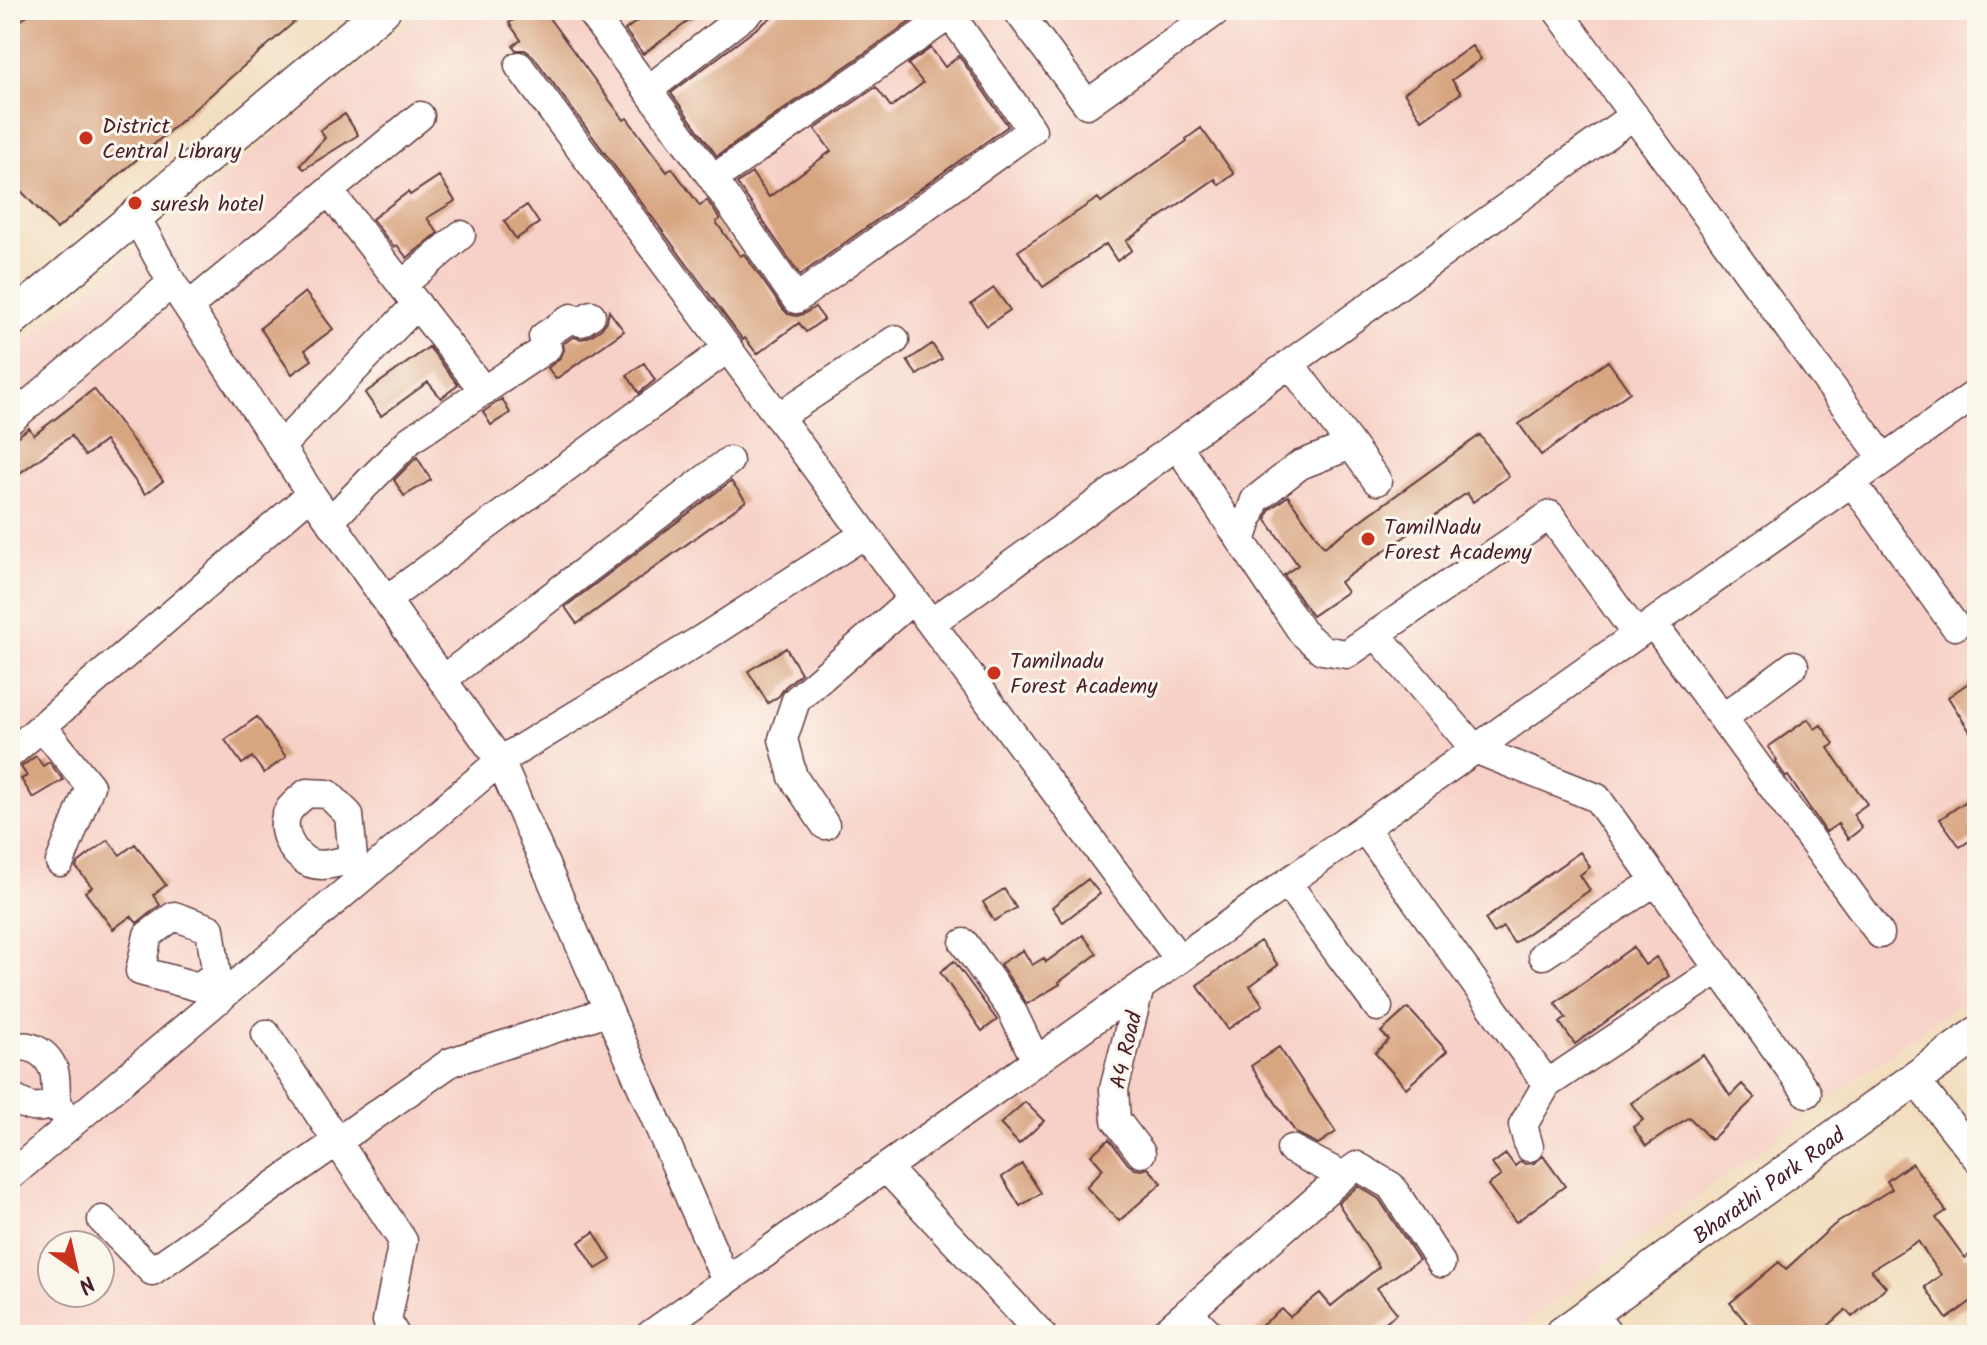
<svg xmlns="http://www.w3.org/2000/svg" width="1987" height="1345" font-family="Kalam,sans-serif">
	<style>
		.built { fill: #f7d1c7; fill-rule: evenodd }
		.building { fill: #d8a581 }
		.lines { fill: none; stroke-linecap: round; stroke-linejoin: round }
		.minor-casing { stroke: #633c41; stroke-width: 31 }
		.major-casing { stroke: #633c41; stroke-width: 37 }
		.minor { stroke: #fff; stroke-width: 28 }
		.major { stroke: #fff; stroke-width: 34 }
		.poi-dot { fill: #c8321e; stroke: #fbf7ec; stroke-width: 3 }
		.labels { text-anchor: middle; stroke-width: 6; stroke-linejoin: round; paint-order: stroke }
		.poi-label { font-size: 22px; fill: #4a1f2b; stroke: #fbf7ec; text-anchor: start }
		.street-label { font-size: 22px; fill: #4a1f2b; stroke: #fbf7ec }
	</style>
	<rect width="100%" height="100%" fill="#fbf7ec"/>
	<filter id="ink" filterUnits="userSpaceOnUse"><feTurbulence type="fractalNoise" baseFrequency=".0125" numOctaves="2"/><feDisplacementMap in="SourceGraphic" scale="16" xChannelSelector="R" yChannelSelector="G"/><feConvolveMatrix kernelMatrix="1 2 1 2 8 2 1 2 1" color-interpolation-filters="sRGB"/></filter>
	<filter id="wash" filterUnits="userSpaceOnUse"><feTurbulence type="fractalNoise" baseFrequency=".006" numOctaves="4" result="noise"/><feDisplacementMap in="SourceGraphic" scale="32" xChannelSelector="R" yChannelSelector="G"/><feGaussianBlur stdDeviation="1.8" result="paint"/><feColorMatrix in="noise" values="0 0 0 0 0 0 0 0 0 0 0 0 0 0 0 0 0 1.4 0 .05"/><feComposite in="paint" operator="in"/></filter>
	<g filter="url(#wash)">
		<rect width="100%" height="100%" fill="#f2ddbd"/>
		<path class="built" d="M424,10H1977V990L1510,1335H10V356ZM52,1245H100V1293H52Z"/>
		<g id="blocks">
			<path class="building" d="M33,10H308L57,229L10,179V30Z
				M527,10H543L624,120L627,118L667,172L672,168L700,206L707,200L720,219L716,222L740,256L744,254L783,309L788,314L797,316L805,313L815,307L824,319L806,332L799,323L757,354L745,338L743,340L533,56L525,50H516L513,46L521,40L509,23Z
				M652,10H704L643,54L625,30Z
				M781,10H927L717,156L671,93Z
				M1472,46L1481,59L1452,80L1461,93L1422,120L1404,93Z
				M931,48L945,67L959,56L1008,126L800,275L737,183L752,173L769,197L831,151L815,129L876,87L891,107L923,83L908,64Z
				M345,114L358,135L304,169L300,165L325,138L320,130Z
				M1201,128L1234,174L1219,185L1215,179L1126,241L1132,250L1117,261L1106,244L1043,287L1018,251L1098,198L1101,202L1187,141L1186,139Z
				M439,176L455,201L427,218L438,233L407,258L397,245L394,247L372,219L408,192L410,195Z
				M527,205L539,223L516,239L504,221Z
				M994,288L1010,310L987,326L971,304Z
				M305,292L333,329L305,350L312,360L292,374L260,328Z
				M609,311L624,331L556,379L548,368L561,357L564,350L563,344L573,337L582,339L590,336L601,329L607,321Z
				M932,344L942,359L917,375L907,361Z
				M429,347L458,385L441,398L428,382L381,416L365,393Z
				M1608,361L1630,392L1541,455L1519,424Z
				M644,363L655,380L639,393L627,375Z
				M94,389L163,481L145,494L105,441L85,456L71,436L10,480V442L29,428L34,435Z
				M502,399L510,413L491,425L483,412Z
				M1480,435L1509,476L1473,502L1467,493L1340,582L1347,592L1312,616L1284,575L1298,565L1266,520L1269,510L1288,496L1324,547Z
				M417,457L431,480L404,496L394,480Z
				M731,481L746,501L577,624L565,607Z
				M786,648L801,673L785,687L779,696L768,703L748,671Z
				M1977,677V743L1948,697Z
				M257,717L286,757L264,773L252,757L242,764L225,740Z
				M1808,719L1815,729L1821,725L1834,744L1828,748L1867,804L1853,814L1862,828L1848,839L1838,824L1826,832L1788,776L1786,777L1775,761L1777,760L1768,747Z
				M36,756L43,766L49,762L63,780L33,798L21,779L27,776L21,767Z
				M1977,794V836L1960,847L1940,819Z
				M108,840L120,855L135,844L166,885L153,895L160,905L137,923L131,916L113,929L85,892L92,887L76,867L78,863Z
				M1580,852L1590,867L1580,875L1590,890L1514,943L1503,927L1494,933L1485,919Z
				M1088,879L1100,894L1063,922L1052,907Z
				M1004,889L1016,908L994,921L983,902Z
				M1083,935L1097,954L1059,982L1060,984L1027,1004L1000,964L1023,950L1032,965L1044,958L1046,962Z
				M1260,941L1278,965L1250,986L1263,1005L1228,1029L1197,985Z
				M1633,947L1645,965L1656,957L1669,976L1575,1044L1560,1023L1566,1018L1555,1003Z
				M954,961L997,1020L982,1031L940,972Z
				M1408,1008L1447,1051L1406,1088L1375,1053L1389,1040L1381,1032Z
				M1279,1047L1336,1132L1318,1144L1296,1133L1251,1066Z
				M1703,1055L1730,1096L1742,1084L1755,1098L1711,1140L1689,1117L1646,1146L1633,1127L1643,1120L1631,1103Z
				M1025,1102L1044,1121L1019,1144L1000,1124Z
				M1109,1139L1128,1164L1135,1169L1142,1170L1148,1168L1162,1183L1119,1221L1086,1187L1103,1169L1091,1155Z
				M1506,1154L1515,1166L1521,1161L1525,1164L1534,1163L1543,1156L1565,1186L1516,1222L1488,1185L1501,1176L1492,1164Z
				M1912,1163L1946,1211L1936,1218L1965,1258L1977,1249V1297L1947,1319L1925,1287L1941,1275L1918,1241L1871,1270L1886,1287L1852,1317L1846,1310L1818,1335H1760L1751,1325L1749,1326L1730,1303L1779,1262L1786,1269L1834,1225L1892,1189L1887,1181Z
				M1022,1164L1041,1193L1020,1206L1002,1177Z
				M1358,1186L1379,1199L1419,1260L1377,1288L1397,1313L1369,1335H1250L1282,1309L1290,1317L1320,1293L1331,1306L1379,1267L1338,1203Z
				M594,1232L611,1260L596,1269L579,1242Z"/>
		</g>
	</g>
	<g filter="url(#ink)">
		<use href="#blocks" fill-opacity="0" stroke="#633c41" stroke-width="2"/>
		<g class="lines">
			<defs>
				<path id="minor" d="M589,10L713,179L796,299L1032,130L950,14
					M1017,10L1087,104L1218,10
					M1557,10L1884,459
					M519,66L1179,959
					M648,90L751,10
					M713,179L957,10
					M329,191L484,391
					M136,217L172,283L311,494L500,761L726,1281
					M402,285L461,235
					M188,307L420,116
					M778,417L895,340
					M10,420L172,283
					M1177,445L1302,632L1322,650L1347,654L1550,515L1636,634
					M1351,445L1377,481
					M280,447L417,304
					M1852,482L1955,626
					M330,521L410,440L547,348L543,337L571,318L581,322L591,315
					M1241,541L1255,500L1300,465L1351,445L1290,364
					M386,600L728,348
					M931,623L1634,115
					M1653,623L1880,934
					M1376,634L1475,749L1597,798L1807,1093
					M442,680L729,461
					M1723,718L1794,665
					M42,726L90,786L60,862
					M10,754L311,494
					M825,825L793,777L783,739L796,700L913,599
					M1364,828L1547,1084
					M353,858C340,862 323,868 310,863C292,855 277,828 289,810C293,804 301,798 307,793L328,794L349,815L353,858L360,879
					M1287,883L1378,1007
					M964,943L1011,1009L1036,1061
					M1543,955L1656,881
					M215,975L199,987L140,971L148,935L174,916L210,929L220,999
					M1140,987L1114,1089L1116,1120L1141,1153
					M266,1034L403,1241L387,1321L395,1335
					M10,1051C27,1039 48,1053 54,1071C57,1081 54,1093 58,1103C60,1110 67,1118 71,1124
					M1914,1079L1977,1158
					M10,1097C32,1109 34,1110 58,1103
					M1529,1147L1523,1125L1547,1084L1719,969
					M1291,1149L1343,1176L1357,1166L1391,1186L1441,1263
					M886,1168L1042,1335
					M10,1176L500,761L702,639L865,534
					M102,1220L152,1271L451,1062L608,1011
					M1188,1312L1211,1335
					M1591,1313L1609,1335
					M650,1335L1977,393
					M1162,1335L1343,1176"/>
				<g id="major">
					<path d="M10,321L383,10"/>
					<path id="s1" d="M1561,1335L1977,1034"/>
				</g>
			</defs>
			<use href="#minor" class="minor-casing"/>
			<use href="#major" class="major-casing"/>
			<use href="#minor" class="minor"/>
			<use href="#major" class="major"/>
		</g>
	</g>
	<g class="poi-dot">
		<circle cx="86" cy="138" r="8"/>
		<circle cx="135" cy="203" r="8"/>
		<circle cx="1368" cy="539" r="8"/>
		<circle cx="994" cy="673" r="8"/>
	</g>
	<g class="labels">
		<g class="poi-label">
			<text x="102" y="133">District<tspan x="102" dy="25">Central Library</tspan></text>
			<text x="151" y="211">suresh hotel</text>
			<text x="1384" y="534">TamilNadu<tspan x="1384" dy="25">Forest Academy</tspan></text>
			<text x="1010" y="668">Tamilnadu<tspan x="1010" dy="25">Forest Academy</tspan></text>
		</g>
		<g class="street-label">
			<text transform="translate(1125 1050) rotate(-77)" y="8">A4 Road</text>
			<text dy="8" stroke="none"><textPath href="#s1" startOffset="256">Bharathi Park Road</textPath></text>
		</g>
	</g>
	<rect width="1987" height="1345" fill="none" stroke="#fbf7ec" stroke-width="40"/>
	<g transform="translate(76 1269) rotate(146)"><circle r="38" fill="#fbf7ec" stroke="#b4a19f" stroke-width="2"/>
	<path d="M0-6L14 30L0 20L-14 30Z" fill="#c8321e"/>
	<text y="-12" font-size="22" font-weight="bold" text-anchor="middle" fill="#4a1f2b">N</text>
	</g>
</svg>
